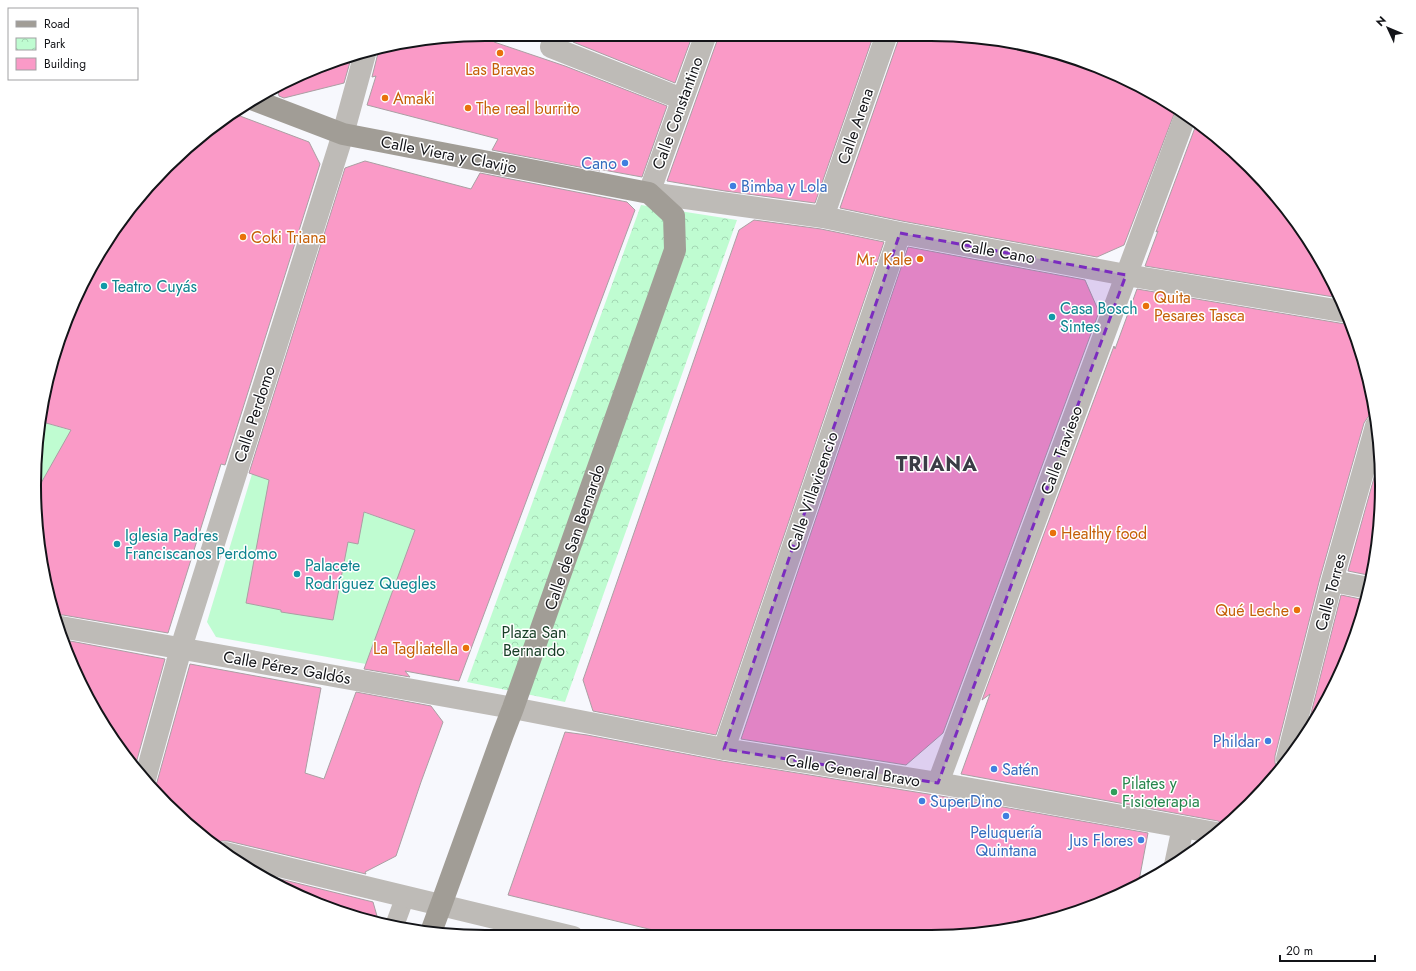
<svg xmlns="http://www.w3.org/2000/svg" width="1416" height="971" font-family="Jost,sans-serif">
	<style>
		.park { fill: url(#park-crowns) }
		.garden { fill: #bffcd1 }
		.building { fill: #fa9ac7; stroke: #aa9fa3 }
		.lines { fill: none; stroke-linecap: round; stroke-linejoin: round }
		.lane { stroke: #bebbb7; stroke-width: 19 }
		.street { stroke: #bebbb7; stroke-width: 22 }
		.secondary { stroke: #a19d96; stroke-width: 22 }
		.marked { fill: #7b2cbf; fill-opacity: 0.2; stroke: #7b2cbf; stroke-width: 3; stroke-dasharray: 8 5; stroke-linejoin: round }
		.food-dot { fill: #e8710a; stroke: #fff; stroke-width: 1.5 }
		.shop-dot { fill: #3f7fe0; stroke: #fff; stroke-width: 1.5 }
		.culture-dot { fill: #0f9aa8; stroke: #fff; stroke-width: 1.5 }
		.leisure-dot { fill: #2e9e5b; stroke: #fff; stroke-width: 1.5 }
		.labels { text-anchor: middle; stroke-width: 3; stroke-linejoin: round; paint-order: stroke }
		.food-label { font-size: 16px; fill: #c56008; stroke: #fff; text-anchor: start }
		.street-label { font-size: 16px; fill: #131418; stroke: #fff }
		.shop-label { font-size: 16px; fill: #366cbe; stroke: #fff; text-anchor: end }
		.culture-label { font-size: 16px; fill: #0d838f; stroke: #fff; text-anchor: start }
		.park-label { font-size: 16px; fill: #163d25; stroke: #fff }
		.leisure-label { font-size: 16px; fill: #27864d; stroke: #fff; text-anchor: start }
		.district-label { font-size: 20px; font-weight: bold; letter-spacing: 1px; fill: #3a3c45; stroke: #fff }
		.rim { fill: none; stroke: #131418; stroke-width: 2 }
	</style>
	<defs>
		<pattern id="park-crowns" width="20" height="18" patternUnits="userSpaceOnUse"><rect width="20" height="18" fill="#bffcd1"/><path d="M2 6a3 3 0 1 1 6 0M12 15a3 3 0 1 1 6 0" fill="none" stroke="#a3d7b3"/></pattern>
	</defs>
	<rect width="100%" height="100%" fill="#f7f8fd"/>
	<path class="park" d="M641,205L737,220L565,702L467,682Z"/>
	<path class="garden" d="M39,421L109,442L50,467L36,492L38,427Z
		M252,474L415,530L366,664L216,637L207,622Z"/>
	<path class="building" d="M486,34H497L494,42L565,66L667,106L642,177L598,169L600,171L492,150L498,139L367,105L376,76L372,77L378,53V48Z
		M577,34H693L675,83L573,42Z
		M718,34H874L815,203L725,191L667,181L718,38Z
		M899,34H930L1018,43L1076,58L1156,94L1176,109L1124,245L1097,257L902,221L840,208L899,38Z
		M352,55L344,83L284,98L279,96L277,88L313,68Z
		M232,113L309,142L320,164L225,465L221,464L168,633L63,615H57L43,573L35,515L36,492L71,430L39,421L68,313L95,260L146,188Z
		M1196,125L1250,166L1306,235L1340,298L1145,266L1158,231L1156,232Z
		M365,161L471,189L480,173L627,202L635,210L459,681L405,671L410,677L364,669L415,530L364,512L358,544L348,542L333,620L281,612V610L246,603L269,480L249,473L345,168Z
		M754,220L821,229L884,242L716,735L593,711L583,680L739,230Z
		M908,247L1085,280L1099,312L943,733L906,765L741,739Z
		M1137,289L1345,324H1351L1373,398L1375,414L1368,417L1364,423L1320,578L1275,756V763L1279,769L1250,805L1225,825L1218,821L961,774L990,694L982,700L1114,346L1115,349Z
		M1379,460L1382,486L1373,576L1348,571Z
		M1341,595L1365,600L1348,658L1305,737Z
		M65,640L165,659L135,767L110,737L81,685Z
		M190,664L321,688L305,773L324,779L356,692L431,706L443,722L421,782L396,856L365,872L366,874L228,841H221L215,845L166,805L153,788L157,782Z
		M565,732L587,735L722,761L953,798L1148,833L1138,886L1130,890L1018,928L930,937H682L508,895Z
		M260,874L373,902L379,923L313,903Z"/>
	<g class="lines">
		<path class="lane" d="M394,927L405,897"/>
		<path class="street" d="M556,34L551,47L682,99
			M706,34L649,193L823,217L900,233L1126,275L1347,312
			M823,217L887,34
			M1332,581L1369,588
			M61,627L513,708L724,749L938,783L1216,833
			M724,749L900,233
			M1287,759L1332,581L1376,426
			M145,779L181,648L343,134L366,50
			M938,783L1185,117
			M225,853L573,937
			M1175,865L1183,827"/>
		<path class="secondary" d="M254,100L343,134L649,193L674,216L675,250L513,708L503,734L441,905L431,932"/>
	</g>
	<path class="marked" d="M900,233L1126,275L938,783L724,749Z"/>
	<g class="food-dot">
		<circle cx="500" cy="53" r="4"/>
		<circle cx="385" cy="98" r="4"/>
		<circle cx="468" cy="108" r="4"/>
		<circle cx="243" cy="237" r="4"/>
		<circle cx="920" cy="259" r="4"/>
		<circle cx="1146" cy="306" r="4"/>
		<circle cx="1053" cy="533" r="4"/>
		<circle cx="1297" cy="610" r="4"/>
		<circle cx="466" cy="648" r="4"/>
	</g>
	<g class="shop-dot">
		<circle cx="625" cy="163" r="4"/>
		<circle cx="733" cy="186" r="4"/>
		<circle cx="1268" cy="741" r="4"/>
		<circle cx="994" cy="769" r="4"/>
		<circle cx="922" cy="801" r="4"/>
		<circle cx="1006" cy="816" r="4"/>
		<circle cx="1141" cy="840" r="4"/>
	</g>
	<g class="culture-dot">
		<circle cx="104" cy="286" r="4"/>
		<circle cx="1052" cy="317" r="4"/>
		<circle cx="117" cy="544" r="4"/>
		<circle cx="297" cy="574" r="4"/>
	</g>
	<circle class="leisure-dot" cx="1114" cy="792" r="4"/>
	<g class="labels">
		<g class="food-label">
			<text x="500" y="75" text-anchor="middle">Las Bravas</text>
			<text x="393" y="104">Amaki</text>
			<text x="476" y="114">The real burrito</text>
			<text x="251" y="243">Coki Triana</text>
			<text x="912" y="265" text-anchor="end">Mr. Kale</text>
			<text x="1154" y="303">Quita<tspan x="1154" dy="18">Pesares Tasca</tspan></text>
			<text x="1061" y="539">Healthy food</text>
			<text x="1289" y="616" text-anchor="end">Qué Leche</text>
			<text x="458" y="654" text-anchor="end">La Tagliatella</text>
		</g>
		<g class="street-label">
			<text transform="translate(677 113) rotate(-70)" y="6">Calle Constantino</text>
			<text transform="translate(855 126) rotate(-71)" y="6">Calle Arena</text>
			<text transform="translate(449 154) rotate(11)" y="6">Calle Viera y Clavijo</text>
			<text transform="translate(998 251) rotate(10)" y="6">Calle Cano</text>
			<text transform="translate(254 414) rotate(-72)" y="6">Calle Perdomo</text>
			<text transform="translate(1061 450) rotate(-70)" y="6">Calle Travieso</text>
			<text transform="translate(812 491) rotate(-71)" y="6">Calle Villavicencio</text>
			<text transform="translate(574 537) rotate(-71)" y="6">Calle de San Bernardo</text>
			<text transform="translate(1330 592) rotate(-75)" y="6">Calle Torres</text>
			<text transform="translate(287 667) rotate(10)" y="6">Calle Pérez Galdós</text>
			<text transform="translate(853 770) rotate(9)" y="6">Calle General Bravo</text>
		</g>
		<g class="shop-label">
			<text x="617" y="169">Cano</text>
			<text x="741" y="192" text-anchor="start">Bimba y Lola</text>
			<text x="1260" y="747">Phildar</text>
			<text x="1002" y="775" text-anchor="start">Satén</text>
			<text x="930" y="807" text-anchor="start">SuperDino</text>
			<text x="1006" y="838" text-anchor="middle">Peluquería<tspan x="1006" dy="18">Quintana</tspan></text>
			<text x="1133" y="846">Jus Flores</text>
		</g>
		<g class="culture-label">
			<text x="112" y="292">Teatro Cuyás</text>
			<text x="1060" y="314">Casa Bosch<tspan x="1060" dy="18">Sintes</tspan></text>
			<text x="125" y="541">Iglesia Padres<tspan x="125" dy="18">Franciscanos Perdomo</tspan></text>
			<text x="305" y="571">Palacete<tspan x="305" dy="18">Rodríguez Quegles</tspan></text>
		</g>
		<g class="park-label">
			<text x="534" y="638">Plaza San<tspan x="534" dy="18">Bernardo</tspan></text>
		</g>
		<g class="leisure-label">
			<text x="1122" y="789">Pilates y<tspan x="1122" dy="18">Fisioterapia</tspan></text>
		</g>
		<g class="district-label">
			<text x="937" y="471">TRIANA</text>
		</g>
	</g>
	<path d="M0 0H1416V971H0ZM485 41H931A444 444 0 0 1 1375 485V486A444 444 0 0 1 931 930H485A444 444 0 0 1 41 486V485A444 444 0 0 1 485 41Z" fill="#fff" fill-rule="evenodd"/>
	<path class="rim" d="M485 41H931A444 444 0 0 1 1375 485V486A444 444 0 0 1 931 930H485A444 444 0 0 1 41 486V485A444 444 0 0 1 485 41Z"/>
	<rect x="8" y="8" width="130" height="72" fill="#ffffff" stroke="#a1a1a3"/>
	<rect x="16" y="21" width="20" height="6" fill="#a19d96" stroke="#a1a1a3"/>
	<text x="44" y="28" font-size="12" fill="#131418">Road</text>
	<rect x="16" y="38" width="20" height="12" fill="url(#park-crowns)" stroke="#a1a1a3"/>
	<text x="44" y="48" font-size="12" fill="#131418">Park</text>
	<rect x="16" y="58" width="20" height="12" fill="#fa9ac7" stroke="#a1a1a3"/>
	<text x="44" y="68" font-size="12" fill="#131418">Building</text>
	<g transform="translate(1388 28) rotate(314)" stroke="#ffffff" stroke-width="3" paint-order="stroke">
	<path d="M0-3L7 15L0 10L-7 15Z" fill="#131418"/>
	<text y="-6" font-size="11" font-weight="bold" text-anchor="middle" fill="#131418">N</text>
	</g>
	<path d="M1280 955v6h95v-6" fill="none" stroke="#131418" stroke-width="2"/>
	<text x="1286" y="955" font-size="12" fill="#131418" stroke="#ffffff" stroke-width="3" paint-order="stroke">20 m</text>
</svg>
